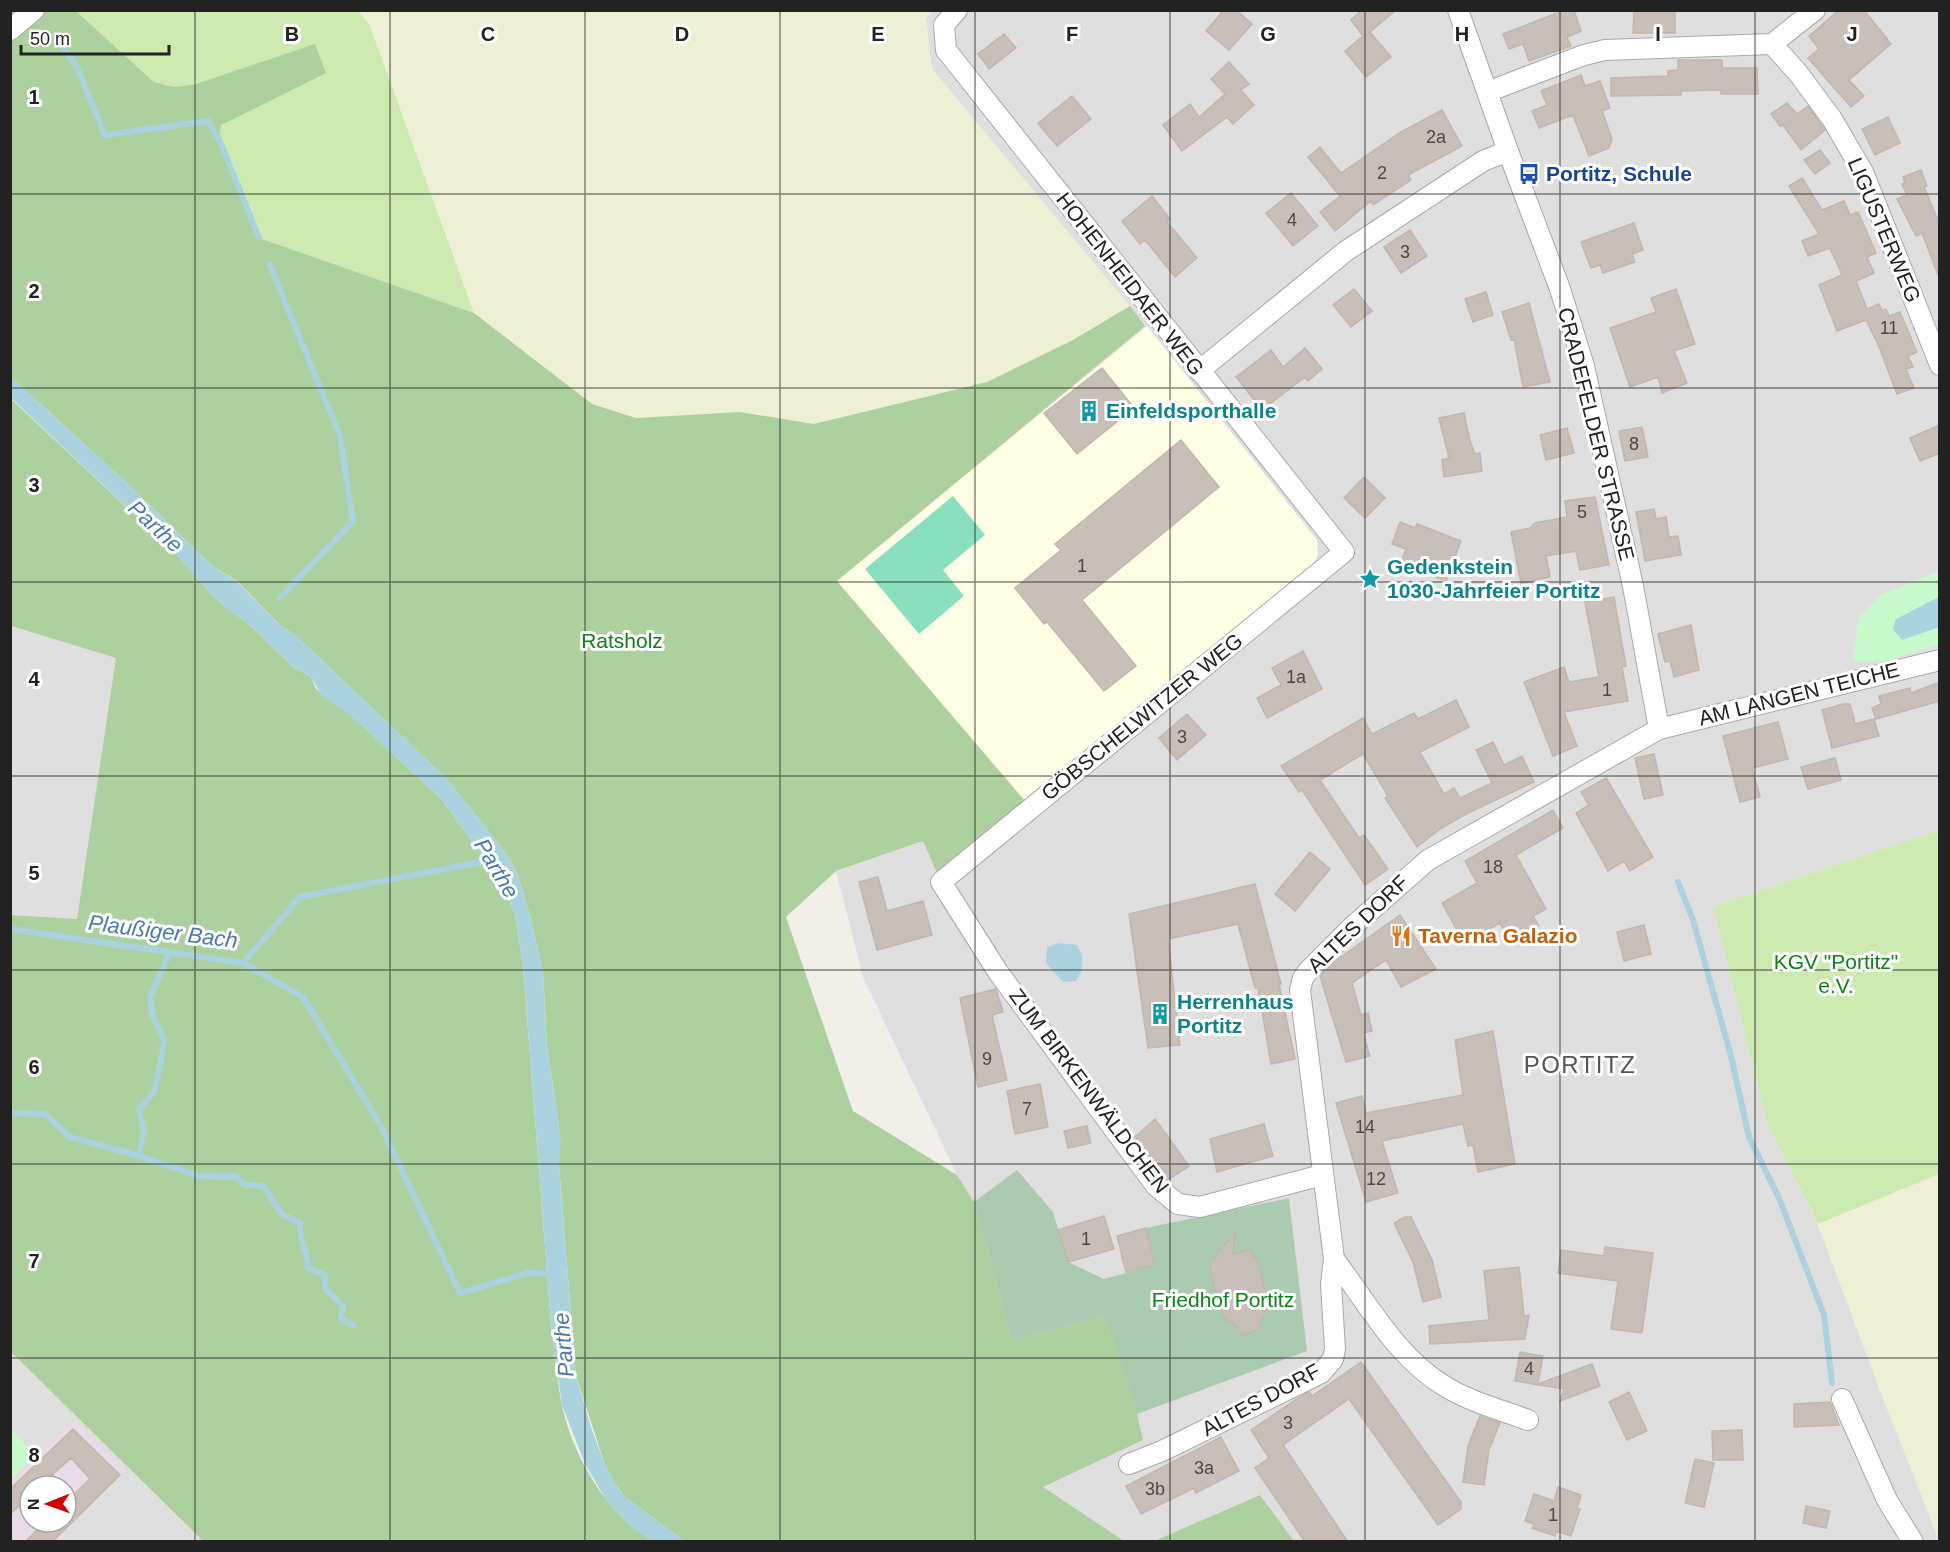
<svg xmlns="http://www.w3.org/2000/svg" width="1950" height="1552" font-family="Arial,sans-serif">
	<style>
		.residential { fill: #e0dfdf; fill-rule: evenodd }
		.industrial { fill: #ebdbe8; fill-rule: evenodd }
		.education { fill: #ffffe5 }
		.farmland { fill: #eef0d5 }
		.grass { fill: #cdebb0 }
		.forest { fill: #add19e }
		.cemetery { fill: #aacbaf }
		.park { fill: #c8facc }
		.pitch { fill: #88e0be }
		.water { fill: #aad3df }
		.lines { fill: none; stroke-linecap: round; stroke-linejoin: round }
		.stream { stroke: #aad3df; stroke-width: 6 }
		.building { fill: #c7bfb8; stroke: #c4b6ab; stroke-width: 1.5 }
		.minor-casing { stroke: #a9a9a9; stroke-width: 22 }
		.minor { stroke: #fff; stroke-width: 20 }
		.grid { fill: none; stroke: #222; stroke-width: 1.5; stroke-opacity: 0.55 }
		.labels { text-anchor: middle; stroke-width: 6; stroke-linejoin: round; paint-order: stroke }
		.number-label { font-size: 18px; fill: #4b4948 }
		.transit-label { font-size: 21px; font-weight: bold; fill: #164399; stroke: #fff; text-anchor: start }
		.street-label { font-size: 21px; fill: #222; stroke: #fff }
		.culture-label { font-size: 21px; font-weight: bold; fill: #0d838f; stroke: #fff; text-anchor: start }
		.park-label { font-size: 21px; fill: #0c8416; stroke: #fff }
		.food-label { font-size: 21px; font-weight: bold; fill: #c56008; stroke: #fff; text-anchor: start }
		.water-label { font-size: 22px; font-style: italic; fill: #4a7aab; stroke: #fff }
		.quarter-label { font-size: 24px; letter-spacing: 1.5px; fill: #555; stroke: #fff }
		.grid-label { font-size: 20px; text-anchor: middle; font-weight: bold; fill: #222; stroke: #fff; stroke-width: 6; stroke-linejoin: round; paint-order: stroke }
	</style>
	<rect width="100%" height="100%" fill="#f2efe9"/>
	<path class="residential" d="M932,11H1939V830L1713,907L1768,1126L1818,1225L1939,1541H1294L1260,1495L1154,1541H1124L1042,1487L974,1202L957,1175L863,977L836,871L924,841L837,581L1145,326L932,69L926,19Z
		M10,626L117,658L77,919L11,915Z
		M11,1352L203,1541H11ZM30,1486H66V1522H30Z"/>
	<path class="industrial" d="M75,1420L125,1472L54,1541L11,1542V1481ZM30,1486H66V1522H30Z"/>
	<path class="education" d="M1147,326L1317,540L1318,554L1312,567L943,870L822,593Z"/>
	<path class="farmland" d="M359,11H932L926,19L932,69L1130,306L1073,340L987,382L814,424L740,412L636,418L592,404L474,313L370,26Z
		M1939,1174V1539L1885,1404L1818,1225Z"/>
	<path class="grass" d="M76,11H359L370,26L474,313L259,238L219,139L221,125L196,84L174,87L154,82Z
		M1939,830V1174L1818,1224L1768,1126L1713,907Z"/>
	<path class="forest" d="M11,11H76L154,82L174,87L196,84L315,44L326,73L221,125L219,139L259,238L474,313L592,404L636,418L740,412L814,424L987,382L1073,340L1130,306L1145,326L837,581L1031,808L941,882L923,841L836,871L786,917L853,1111L957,1175L974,1202L1012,1340L1105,1317L1137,1414L1143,1440L1043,1487L1124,1541H684L625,1497L613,1481L604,1462L576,1376L559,1166V1127L547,1046L543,973L531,919L517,873L505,852L446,778L295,635L280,625L237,581L212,566L127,483L11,377Z
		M10,398L172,550L215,598L253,628L293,667L311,677L316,689L353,717L442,800L501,881L515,915L523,966L552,1336C555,1356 557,1376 560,1395C569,1450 605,1514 653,1541H203L11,1352V915L77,919L116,658L11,626Z
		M1260,1495L1294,1541H1154Z"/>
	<path class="cemetery" d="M1017,1170L1053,1212L1068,1262L1104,1279L1155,1265L1146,1228L1289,1198L1307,1351L1137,1414L1105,1317L1012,1340L974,1202Z"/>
	<path class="park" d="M1939,571V645L1884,661H1853L1859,618L1880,595Z
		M11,1429L36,1456L11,1480Z"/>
	<path class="pitch" d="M953,496L985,535L943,570L964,596L919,634L865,569Z"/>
	<path class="water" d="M11,377L127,483L212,566L236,581L280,625L295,635L446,778L505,852L517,873L531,919L543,973L547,1046L561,1140L559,1166L576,1376L591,1427L604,1462L618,1488L625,1497L684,1541L651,1540L631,1527L607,1501L585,1464L562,1405L552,1336L523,966L515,915L501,881L442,800L353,717L322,696L311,677L293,667L253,628L215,598L172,550L11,398Z
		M1939,597V627L1902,640L1893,629L1896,619Z
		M1059,943L1077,945C1085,959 1084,968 1076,981L1063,982L1046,963L1047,947Z"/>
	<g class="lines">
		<path class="stream" d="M58,40L77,67L105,135L208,121L219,139L259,238
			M270,265L340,436L353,521L280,598
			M1678,882L1693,920L1731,1056L1749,1137L1779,1198L1824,1315L1832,1383
			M10,929L243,963L300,897L496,859
			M243,963L303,997L382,1128L460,1293L528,1273L556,1274
			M10,1113L45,1114L70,1137L139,1156L144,1130L139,1109L154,1092L161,1060L164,1040L152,1014L150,997L170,952
			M139,1156L199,1176L236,1177L245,1185L263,1186L282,1214L300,1223C299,1240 308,1251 308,1268L325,1275V1288L343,1306L341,1318L354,1326"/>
	</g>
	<path class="building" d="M1224,10H1236L1252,24L1229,50L1206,31Z
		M1362,10H1396L1370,32L1391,57L1366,77L1345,51L1363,36L1351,20Z
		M1565,10H1574L1581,31L1567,37L1571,46L1529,61L1523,44L1509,49L1503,34Z
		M1634,10H1675V33H1633Z
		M1839,10H1864L1891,44L1849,80L1864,96L1851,107L1808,58L1819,49L1809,36Z
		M1004,34L1016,48L989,69L978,54Z
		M1678,60H1722V68H1757L1758,94H1721V90L1681,91V95L1611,96V78L1668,76V71L1678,70Z
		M1229,62L1249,84L1241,90L1254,105L1233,124L1227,117L1182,151L1163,125L1190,104L1199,117L1225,94L1211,79Z
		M1581,75L1585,86L1600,81L1610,108L1602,111L1612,139L1609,148L1589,156L1573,115L1539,128L1532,111L1547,105L1541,91Z
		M1072,96L1091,119L1057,146L1038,123Z
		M1787,103L1797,114L1808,106L1825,130L1801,150L1783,125L1780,126L1771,114Z
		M1442,110L1462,146L1408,175L1411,180L1373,205L1371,201L1335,231L1320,212L1340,196L1308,157L1320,147L1341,173L1401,132Z
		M1888,117L1900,143L1875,155L1862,129Z
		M1820,150L1830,163L1815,174L1804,160Z
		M1921,170L1927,186L1924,187L1940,225L1938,275L1922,233L1916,236L1897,199L1907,195L1902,184L1905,183L1903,177Z
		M1802,178L1822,210L1844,201L1850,215L1858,212L1876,253L1867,257L1874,273L1856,281L1867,309L1879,304L1882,311L1886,309L1889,316L1900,312L1917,352L1908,356L1913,367L1906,369L1914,388L1897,394L1878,344L1866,320L1837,331L1819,285L1842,275L1830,248L1808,256L1802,241L1819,234L1789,186Z
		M1291,193L1318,226L1293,246L1266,213Z
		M1152,196L1170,219L1167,222L1197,258L1175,277L1145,240L1140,244L1122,221Z
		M1634,223L1643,250L1632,254L1635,262L1603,273L1600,265L1591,268L1581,242Z
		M1410,230L1427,256L1401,273L1384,247Z
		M1354,289L1372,311L1351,327L1333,305Z
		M1676,289L1695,344L1674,351L1687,383L1662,393L1658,377L1630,387L1610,328L1656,312L1651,298Z
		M1486,292L1493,315L1473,322L1465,299Z
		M1529,303L1550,382L1523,387L1514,339L1511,340L1502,312Z
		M1305,348L1322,369L1308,381L1305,377L1262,410L1236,377L1271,350L1283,367Z
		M1102,368L1134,408L1077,454L1044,413Z
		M1464,413L1470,441L1475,454L1480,453L1482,471L1444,477L1442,460L1449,458L1439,418Z
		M1940,425V453L1920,461L1910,438Z
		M1642,427L1648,457L1625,461L1619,431Z
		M1567,428L1574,453L1546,460L1540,435Z
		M1181,440L1219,487L1082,600L1136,666L1104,691L1047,622L1044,624L1015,588L1061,550L1055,544Z
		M1364,477L1385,498L1365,518L1344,498Z
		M1595,497L1609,565L1580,570L1576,551L1546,556L1550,577L1521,583L1511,532L1530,528L1535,523L1567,517L1565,501Z
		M1654,509L1656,519L1666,517L1669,537L1678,536L1681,555L1645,561L1636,512Z
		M1400,522L1415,528L1417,524L1461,541L1446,581L1400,564L1406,549L1392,544Z
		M1614,597L1626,666L1622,667L1628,701L1564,712L1577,746L1553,756L1524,682L1564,667L1569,682L1599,677L1585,602Z
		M1691,625L1699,670L1674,677L1670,661L1665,662L1658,634Z
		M1303,651L1322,689L1267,718L1257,698L1281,685L1272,668Z
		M1940,682V701L1876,719L1872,708L1881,704L1879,696L1910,688L1911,693Z
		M1456,700L1469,727L1420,752L1444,794L1454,788L1460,798L1492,783L1476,750L1493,742L1504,765L1522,756L1534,782L1466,814L1440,829L1417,847L1385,798L1388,796L1363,754L1320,780L1359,838L1364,835L1388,869L1365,885L1302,790L1299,792L1281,766L1363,718L1372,734L1414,713L1418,719Z
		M1843,704H1850L1855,724L1874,719L1879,736L1832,748L1822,710Z
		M1187,714L1206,735L1177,760L1159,738Z
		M1778,722L1788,759L1752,768L1760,797L1740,802L1723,736Z
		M1654,754L1663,795L1644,799L1635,758Z
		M1835,758L1841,780L1808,789L1801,767Z
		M1606,778L1653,857L1630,871L1624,861L1608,871L1576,813L1589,805L1581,792Z
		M1553,810L1563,828L1516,855L1546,909L1533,916L1539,926L1510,942L1500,923L1464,943L1442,903L1477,883L1465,861Z
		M1310,852L1330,869L1295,911L1275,894Z
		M878,877L887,911L923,901L932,935L877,950L859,882Z
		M1255,884L1281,984H1279L1295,1059L1271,1064L1258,988H1255L1238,924L1168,939L1180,1045L1148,1048L1129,914Z
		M1400,915L1436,969L1401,987L1386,960L1352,983L1361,1015L1368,1013L1372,1031L1363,1033L1370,1056L1346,1062L1320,976L1335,961Z
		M1644,925L1651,954L1624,961L1617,932Z
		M996,989L1003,1012L992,1015L1007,1080L978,1087L960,998Z
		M1493,1031L1515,1164L1478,1172L1473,1145L1468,1146L1463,1124L1382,1141L1398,1193L1366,1202L1336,1103L1362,1096L1366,1113L1463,1095L1455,1040Z
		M1040,1084L1048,1127L1015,1134L1007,1091Z
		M1155,1119L1189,1166L1168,1180L1135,1137Z
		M1264,1124L1273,1156L1217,1172L1210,1139Z
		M1087,1126L1091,1143L1068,1148L1064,1131Z
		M1104,1216L1114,1249L1068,1262L1058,1230Z
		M1405,1217H1411L1432,1260L1441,1297L1423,1302L1413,1262L1394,1223Z
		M1146,1228L1155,1265L1126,1272L1117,1236Z
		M1235,1233L1233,1254L1248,1250L1257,1259L1269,1305L1259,1325L1260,1329L1242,1335L1235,1324L1224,1319L1210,1271L1211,1260L1216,1259V1254Z
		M1605,1247L1653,1253L1642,1333L1611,1329L1618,1281L1558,1273L1561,1250L1604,1256Z
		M1519,1267L1524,1316L1529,1315L1525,1339L1430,1344L1429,1326L1489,1320L1484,1271Z
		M1520,1352L1543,1356L1538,1384L1592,1364L1600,1386L1560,1401L1564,1389L1515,1381Z
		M1361,1362L1461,1502V1509L1438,1525L1349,1399L1283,1445L1348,1542H1305L1255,1468L1269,1458L1251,1430L1300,1397L1309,1392L1312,1396Z
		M1629,1392L1647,1431L1627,1440L1609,1402Z
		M1830,1402L1839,1425L1794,1427V1404Z
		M1480,1416L1500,1423L1489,1450L1484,1485L1463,1482L1468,1446Z
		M73,1429L120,1475L52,1542H25L45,1522H66V1502L90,1479L71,1458L40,1486H30V1496L10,1514V1489Z
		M1742,1430L1743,1460H1713L1712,1431Z
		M1221,1437L1239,1471L1196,1493L1194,1488L1141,1514L1126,1486Z
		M1695,1459L1714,1463L1704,1507L1685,1503Z
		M1558,1487L1581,1495L1577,1509H1580L1571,1536L1556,1531L1555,1536L1532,1528L1534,1524L1525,1521L1534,1494L1554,1501Z
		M1806,1506L1830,1511L1826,1528L1803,1523Z"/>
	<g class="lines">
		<defs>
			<path id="minor" d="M957,10L944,25L946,50L1344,552L941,882L998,972L1156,1186L1178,1204L1200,1207L1322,1175
				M1458,10L1508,151L1560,289L1584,366L1633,586L1659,729
				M10,30L34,10
				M1772,44L1798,73L1832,119L1863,172L1940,365
				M1487,92L1584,55L1605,50L1772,44L1815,10
				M1199,371L1346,251L1483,161L1508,151
				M1334,1259C1368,1304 1397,1358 1446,1387C1471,1402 1501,1410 1528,1420
				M1842,1399L1887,1500L1913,1542
				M1129,1464L1162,1451L1321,1373L1333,1359L1335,1349L1331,1284L1334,1259L1300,990L1303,978L1309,970L1352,927L1428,860L1659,729L1940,660"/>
		</defs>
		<use href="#minor" class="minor-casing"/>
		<use href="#minor" class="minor"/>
	</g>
	<path class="grid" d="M195,10V1542M390,10V1542M585,10V1542M780,10V1542M975,10V1542M1170,10V1542M1365,10V1542M1560,10V1542M1755,10V1542M10,194H1940M10,388H1940M10,582H1940M10,776H1940M10,970H1940M10,1164H1940M10,1358H1940"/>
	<defs>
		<symbol id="bus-bare" viewBox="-9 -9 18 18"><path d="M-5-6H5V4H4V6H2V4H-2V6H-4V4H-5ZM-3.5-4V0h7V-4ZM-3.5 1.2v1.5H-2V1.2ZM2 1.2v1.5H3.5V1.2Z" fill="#1a4fb4" stroke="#fff" stroke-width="2.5" paint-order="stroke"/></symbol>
		<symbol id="building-bare" viewBox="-9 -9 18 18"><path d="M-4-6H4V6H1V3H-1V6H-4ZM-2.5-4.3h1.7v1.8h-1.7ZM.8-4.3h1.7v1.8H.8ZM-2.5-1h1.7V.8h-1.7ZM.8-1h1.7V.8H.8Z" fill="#0f9aa8" stroke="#fff" stroke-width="2.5" paint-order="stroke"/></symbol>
		<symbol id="sight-bare" viewBox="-9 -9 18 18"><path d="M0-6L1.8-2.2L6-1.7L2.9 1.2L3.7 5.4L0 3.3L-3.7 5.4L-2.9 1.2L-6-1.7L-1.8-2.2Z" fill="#0f9aa8" stroke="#fff" stroke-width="2.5" paint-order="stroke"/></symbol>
		<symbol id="restaurant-bare" viewBox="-9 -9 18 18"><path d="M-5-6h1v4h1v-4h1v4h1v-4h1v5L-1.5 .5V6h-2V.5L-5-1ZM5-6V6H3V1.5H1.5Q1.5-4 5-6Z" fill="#e8710a" stroke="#fff" stroke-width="2.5" paint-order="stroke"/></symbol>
	</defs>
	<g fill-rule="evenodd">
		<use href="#bus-bare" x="1514" y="159" width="30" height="30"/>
		<use href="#building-bare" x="1074" y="396" width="30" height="30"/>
		<use href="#sight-bare" x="1355" y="564" width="30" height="30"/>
		<use href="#restaurant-bare" x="1386" y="921" width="30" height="30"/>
		<use href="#building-bare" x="1145" y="999" width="30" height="30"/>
	</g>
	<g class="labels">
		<g class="number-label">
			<text x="1436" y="143">2a</text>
			<text x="1382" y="179">2</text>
			<text x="1292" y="226">4</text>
			<text x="1405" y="258">3</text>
			<text x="1889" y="334">11</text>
			<text x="1634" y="450">8</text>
			<text x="1582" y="518">5</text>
			<text x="1082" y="572">1</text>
			<text x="1296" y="683">1a</text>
			<text x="1607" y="696">1</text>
			<text x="1182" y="743">3</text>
			<text x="1493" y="873">18</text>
			<text x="987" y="1065">9</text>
			<text x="1027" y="1115">7</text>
			<text x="1365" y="1133">14</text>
			<text x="1376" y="1185">12</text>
			<text x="1086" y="1245">1</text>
			<text x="1529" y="1375">4</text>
			<text x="1288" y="1429">3</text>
			<text x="1204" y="1474">3a</text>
			<text x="1155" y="1495">3b</text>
			<text x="1553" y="1521">1</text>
		</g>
		<g class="transit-label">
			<text x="1546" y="181">Portitz, Schule</text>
		</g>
		<g class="street-label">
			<text transform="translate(1884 230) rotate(67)" y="7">LIGUSTERWEG</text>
			<text transform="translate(1130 284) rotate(52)" y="7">HOHENHEIDAER WEG</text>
			<text transform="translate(1596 434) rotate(76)" y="7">CRADEFELDER STRASSE</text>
			<text transform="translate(1799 694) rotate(-14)" y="7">AM LANGEN TEICHE</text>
			<text transform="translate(1142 717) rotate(-39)" y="7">GÖBSCHELWITZER WEG</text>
			<text transform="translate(1358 924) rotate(-44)" y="7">ALTES DORF</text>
			<text transform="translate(1089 1091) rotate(53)" y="7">ZUM BIRKENWÄLDCHEN</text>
			<text transform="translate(1261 1400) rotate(-28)" y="7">ALTES DORF</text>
		</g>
		<g class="culture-label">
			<text x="1106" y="418">Einfeldsporthalle</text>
			<text x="1387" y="574">Gedenkstein<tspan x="1387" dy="24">1030-Jahrfeier Portitz</tspan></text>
			<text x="1177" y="1009">Herrenhaus<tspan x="1177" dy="24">Portitz</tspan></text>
		</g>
		<g class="park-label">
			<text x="622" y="648">Ratsholz</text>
			<text x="1836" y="969">KGV "Portitz"<tspan x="1836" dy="24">e.V.</tspan></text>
			<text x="1223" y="1307">Friedhof Portitz</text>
		</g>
		<g class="food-label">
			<text x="1418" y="943">Taverna Galazio</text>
		</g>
		<g class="water-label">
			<text transform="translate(156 526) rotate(43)" y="8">Parthe</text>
			<text transform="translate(497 868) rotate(59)" y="8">Parthe</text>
			<text transform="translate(163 931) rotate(7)" y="8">Plaußiger Bach</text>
			<text transform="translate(563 1345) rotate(-95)" y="8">Parthe</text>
		</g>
		<g class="quarter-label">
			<text x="1580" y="1073">PORTITZ</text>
		</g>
	</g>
	<g class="grid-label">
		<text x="292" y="41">B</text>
		<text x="488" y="41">C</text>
		<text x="682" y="41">D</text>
		<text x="878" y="41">E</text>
		<text x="1072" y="41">F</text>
		<text x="1268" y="41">G</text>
		<text x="1462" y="41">H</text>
		<text x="1658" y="41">I</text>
		<text x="1852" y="41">J</text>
		<text x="34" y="104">1</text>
		<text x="34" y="298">2</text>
		<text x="34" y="492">3</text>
		<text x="34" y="686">4</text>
		<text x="34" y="880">5</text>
		<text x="34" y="1074">6</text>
		<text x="34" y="1268">7</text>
		<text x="34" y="1462">8</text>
	</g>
	<rect width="1950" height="1552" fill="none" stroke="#222222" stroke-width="24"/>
	<g transform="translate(48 1504) rotate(269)"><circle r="28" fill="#ffffff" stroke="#a7a7a7" stroke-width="1.5"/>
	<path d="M0-4.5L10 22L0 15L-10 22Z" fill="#d40000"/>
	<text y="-9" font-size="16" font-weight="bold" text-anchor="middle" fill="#222222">N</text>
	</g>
	<path d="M21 45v9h148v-9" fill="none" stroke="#222222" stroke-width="3"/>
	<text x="30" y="45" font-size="18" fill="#222222" stroke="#ffffff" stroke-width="4.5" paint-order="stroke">50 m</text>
</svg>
